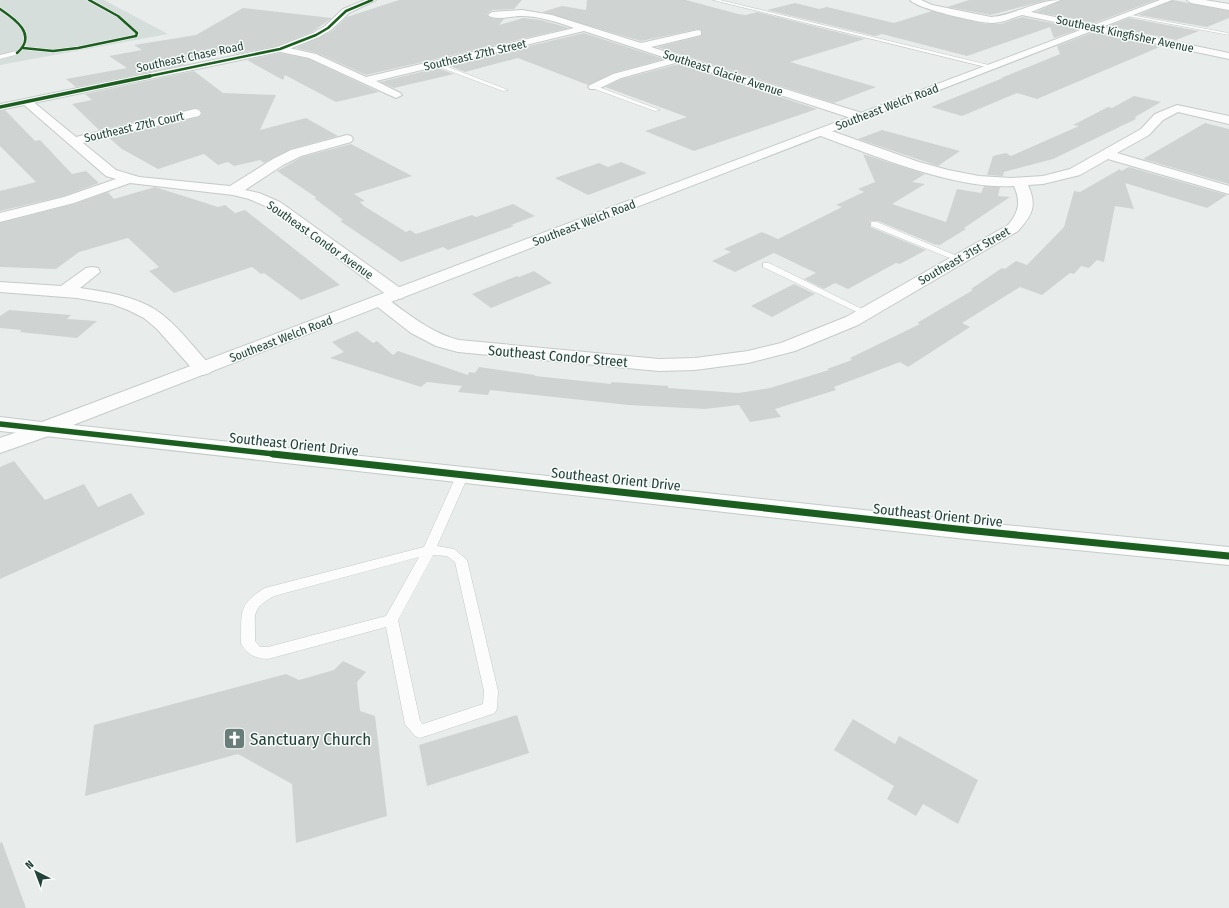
<svg xmlns="http://www.w3.org/2000/svg" width="1229" height="908" font-family="'Fira Sans Condensed',sans-serif">
	<style>
		.built { fill: #d6dedb }
		.building { fill: #cfd4d2 }
		.lines { fill: none; stroke-linecap: round; stroke-linejoin: round }
		.lane-casing { stroke: #c5cac8; stroke-width: 1 }
		.street-casing { stroke: #c5cac8; stroke-width: 2 }
		.secondary-casing { stroke: #c3cbc8; stroke-width: 2 }
		.lane { fill: #fcfcfc; fill-rule: evenodd }
		.street { fill: #fcfcfc; fill-rule: evenodd }
		.secondary { fill: #fcfcfc; fill-rule: evenodd }
		.cycleway-far3-casing { stroke: #f7fbf9; stroke-width: 3.5 }
		.cycleway-far2-casing { stroke: #f7fbf9; stroke-width: 5 }
		.cycleway-far1-casing { stroke: #f7fbf9; stroke-width: 8 }
		.cycleway-casing { stroke: #f7fbf9; stroke-width: 10 }
		.cycleway-far3 { stroke: #1b5e20; stroke-width: 2.5 }
		.cycleway-far2 { stroke: #1b5e20; stroke-width: 3.5 }
		.cycleway-far1 { stroke: #1b5e20; stroke-width: 5.5 }
		.cycleway { stroke: #1b5e20; stroke-width: 7 }
		.labels { text-anchor: middle; stroke-width: 3; stroke-linejoin: round; paint-order: stroke }
		.far-street-label { font-size: 12px; fill: #24423a; stroke: #f7fbf9 }
		.street-label { font-size: 14px; fill: #24423a; stroke: #f7fbf9 }
		.near-poi-label { font-size: 17px; fill: #24423a; stroke: #f7fbf9; text-anchor: start }
	</style>
	<rect width="100%" height="100%" fill="#e8edeb"/>
	<path class="built" d="M0,0H104L168,34L0,65Z"/>
	<path class="building" d="M399,0H522L514,9L492,10L486,15L494,19H504L499,25L523,18L541,20L569,28L366,75L317,53L296,48L332,31L347,17Z
		M587,0H686L738,14L746,15L757,12L865,39L790,62L876,87L834,103L657,47L701,36L702,30L698,29L641,41L542,12L562,6L586,10Z
		M969,0H1047L991,15L947,7Z
		M1062,0H1156L1094,23L1036,12Z
		M1173,0L1229,11V18L1207,27L1138,15Z
		M795,3L819,9L827,7L894,23L932,11L985,24H1000L1022,17L1080,29L1054,38L1050,27L967,56L882,34L875,36L767,10Z
		M243,8L332,18L312,32L277,46L235,54L228,50L181,62L184,65L76,87L66,79L127,68L109,56L142,50L134,45L196,35Z
		M1130,18L1199,31L1176,40L1108,26Z
		M1094,32L1162,46L1037,99L1017,93L962,116L931,107L1003,78H1001L1060,54L1057,46Z
		M584,33L664,59L613,73L588,85L518,58L465,72L448,65Z
		M280,53L309,59L379,92L336,102L285,75L283,80L247,60Z
		M679,64L817,109L694,151L645,131L687,117L605,87L622,79Z
		M437,68L454,74L394,88L380,82Z
		M194,71L223,93L276,95L260,130L306,118L338,136L291,149L264,163L260,160L234,166L228,162L218,165L204,154L158,169L122,149L109,138L199,117L202,114L200,109L195,108L99,130L72,104L92,100L85,94Z
		M1134,96L1161,102L1135,117L1136,119L1053,159L1004,172L1003,176L987,175L993,156L1006,153L1011,156L1079,126L1073,125L1108,107L1112,108Z
		M5,110L35,141L40,140L72,174L86,171L99,183L64,196L0,211V191L36,182L0,146V111Z
		M1205,123L1229,129V184L1143,159Z
		M882,130L960,151L938,166L858,139Z
		M351,144L412,176L354,194L365,201L360,202L364,206L406,232L410,230L416,234L472,215L476,217L513,204L535,216L511,225L514,226L448,250L443,247L401,262L340,221L343,220L314,198H317L277,171L302,157Z
		M863,154L925,174L912,182L925,184L892,204L946,222L957,189L981,193L984,186L1000,187L998,196L1010,197L964,228L966,229L938,246V244L936,245L878,221H870V227L926,250L900,264L896,263L848,289L835,283L824,289L804,279L816,273L774,253L735,272L712,261L731,252L724,249L762,232L778,239L842,207L836,205L864,192L858,189L875,182Z
		M621,162L647,173L588,195L555,178L599,163L608,167Z
		M1129,167L1227,195L1207,208L1125,183L1134,209L1115,206L1104,262L1097,260L1089,268L1081,266L1074,274L1070,273L1042,295L1020,287L962,323L970,327L908,367L900,362L834,387L836,390L775,409L781,417L750,422L739,405L705,409L628,405L490,390L488,395L458,392L462,386L427,382L421,387L330,358L344,352L332,342L357,331L373,343L377,341L393,355L398,351L468,375L469,372L475,373L479,367L535,375V376L611,384V382L668,386V388L738,393L770,388L829,370L827,369L852,360L850,358L920,324L917,323L973,290L971,289L1002,268L1005,269L1016,261L1027,265L1064,227L1074,191L1080,192L1120,169L1121,171Z
		M155,187L218,207L225,205L235,213L245,210L340,285L301,300L264,273L261,274L252,267L174,293L149,271L159,267L128,238L79,252L56,269L0,267V223L74,204L108,192L114,199Z
		M534,271L552,283L491,308L472,294L517,276L519,277Z
		M794,284L815,294L772,317L751,306Z
		M9,310L71,315L67,319L97,321L77,338L19,332L22,330L0,328V316Z
		M14,461L45,500L84,484L98,507L131,493L145,514L0,579V467Z
		M343,661L366,672L357,682L360,711L375,716L387,816L296,843L292,784L238,754L85,796L94,725L286,674L299,680L334,670Z
		M517,715L529,753L427,786L419,745Z
		M853,719L895,744L899,736L978,780L958,824L923,804L916,816L887,799L894,786L834,750Z
		M2,842L26,908H0V843Z"/>
	<g class="lines">
		<defs>
			<path id="lane" d="M713,0H720L997,67L994,69Z
				M1126,14L1228,33L1229,35L1128,16Z
				M17,51L19,54L0,59V55Z
				M434,63H438L508,90L503,91L434,65Z
				M592,86H596L660,110L655,111L592,88Z
				M871,222H877L964,259L960,261H957L871,226Z
				M763,263H769L870,313L866,316L863,315L763,267Z
				M463,470L469,474L437,546L454,549L467,560L498,691L497,708L495,713L420,738L415,736L405,724L386,627L268,659C255,658 247,655 241,643C242,613 237,605 265,588L424,547L457,474ZM433,555L447,556L455,562L484,691L483,704L423,724L420,721L398,620ZM419,557L386,616L268,647H260L255,641C256,615 249,610 274,596Z"/>
			<path id="street" d="M910,0H921L932,5L991,17C1015,15 1036,0 1061,0L1031,12L1229,53V59L1022,15C1012,18 1003,23 992,23C979,23 918,9 910,0Z
				M1187,0H1205L1229,4V10L1191,3Z
				M522,10L552,15L641,43L698,30L701,31V35L651,47L865,114L867,117L861,121L857,120L679,62L621,78L598,89H590L588,87L590,85L613,74L669,59L584,31L376,81L400,93L402,95L396,98L309,58L276,51L275,49L280,46L316,54L366,77L574,28C557,22 539,16 521,16C512,16 494,21 488,15L492,12Z
				M27,99L31,100L76,137L195,109L199,110L201,113L199,116L83,143L116,170L139,177L230,186L273,159L291,150L347,135L351,136L353,139L351,142L301,156L283,165L245,190L259,193L280,202L403,290L406,294L403,298L397,299L391,298L270,208L249,199L233,195L130,183L74,203L0,222V213L64,197L116,179L106,176L23,104L21,102L23,100Z
				M1177,105L1229,116V124L1178,112L1163,120L1149,135L1117,153L1229,186V194L1108,159L1080,175L1043,184L1028,185C1037,206 1033,214 1018,231L858,325L795,351L748,363L695,370L659,371L458,352L436,346L411,333L370,301L373,297L379,296L385,297C408,314 431,333 459,340L659,359L695,358L748,351L781,343L846,317L1008,225C1019,212 1021,202 1014,186C955,190 873,155 818,135L816,132L818,129H826L919,162L948,170L979,176L1011,178L1043,176L1070,169L1141,129L1155,114Z
				M92,267L98,268L100,272L80,288C106,292 134,296 156,310C177,324 193,347 210,365L213,369L210,373L203,375L196,373L157,329L144,318L128,310L112,304L77,298L0,292V282L61,286L86,268Z
				M46,422L54,424L57,429L54,434L0,453V438Z"/>
			<path id="secondary" d="M365,0H376L349,13L331,30L319,37L284,51L0,110V104L277,47L313,33L325,26L343,9Z
				M1160,0H1172L73,425L966,521L1229,547V565L966,539L0,431V417L42,422Z"/>
		</defs>
		<use href="#lane" class="lane-casing"/>
		<use href="#street" class="street-casing"/>
		<use href="#secondary" class="secondary-casing"/>
		<use href="#lane" class="lane"/>
		<use href="#street" class="street"/>
		<use href="#secondary" class="secondary"/>
		<defs>
			<path id="cycleway-far3" d="M0,9C15,19 38,35 17,53
				M23,48L53,51L78,48L136,36L137,33L118,16L89,0
				M145,77L280,49L316,35L328,28L346,11L372,0"/>
			<path id="cycleway-far2" d="M0,107L150,76"/>
			<path id="cycleway-far1" d="M0,424L283,455"/>
			<path id="cycleway" d="M273,454L966,530L1229,556"/>
		</defs>
		<use href="#cycleway-far3" class="cycleway-far3-casing"/>
		<use href="#cycleway-far2" class="cycleway-far2-casing"/>
		<use href="#cycleway-far1" class="cycleway-far1-casing"/>
		<use href="#cycleway" class="cycleway-casing"/>
		<use href="#cycleway-far3" class="cycleway-far3"/>
		<use href="#cycleway-far2" class="cycleway-far2"/>
		<use href="#cycleway-far1" class="cycleway-far1"/>
		<use href="#cycleway" class="cycleway"/>
	</g>
	<defs>
		<symbol id="church-square" viewBox="-11 -11 22 22"><rect x="-9" y="-9" width="18" height="18" rx="4" fill="#697e78" stroke="#f7fbf9"/><path d="M-1.2-6h2.4v3.5h3.3v2.4h-3.3V6h-2.4V-.1h-3.3v-2.4h3.3Z" fill="#fff"/></symbol>
	</defs>
	<g fill-rule="evenodd">
		<use href="#church-square" x="222" y="726" width="25" height="25"/>
	</g>
	<g class="labels">
		<g class="far-street-label">
			<text transform="translate(1125 34) rotate(12)" y="4">Southeast Kingfisher Avenue</text>
			<text transform="translate(475 55) rotate(-13)" y="4">Southeast 27th Street</text>
			<text transform="translate(190 57) rotate(-12)" y="4">Southeast Chase Road</text>
			<text transform="translate(723 73) rotate(18)" y="4">Southeast Glacier Avenue</text>
			<text transform="translate(887 107) rotate(-21)" y="4">Southeast Welch Road</text>
			<text transform="translate(134 127) rotate(-13)" y="4">Southeast 27th Court</text>
			<text transform="translate(584 223) rotate(-21)" y="4">Southeast Welch Road</text>
			<text transform="translate(320 240) rotate(35)" y="4">Southeast Condor Avenue</text>
			<text transform="translate(964 256) rotate(-30)" y="4">Southeast 31st Street</text>
			<text transform="translate(281 339) rotate(-21)" y="4">Southeast Welch Road</text>
		</g>
		<g class="street-label">
			<text transform="translate(558 356) rotate(5)" y="5">Southeast Condor Street</text>
			<text transform="translate(294 444) rotate(6)" y="5">Southeast Orient Drive</text>
			<text transform="translate(616 479) rotate(6)" y="5">Southeast Orient Drive</text>
			<text transform="translate(938 515) rotate(6)" y="5">Southeast Orient Drive</text>
		</g>
		<g class="near-poi-label">
			<text x="250" y="745">Sanctuary Church</text>
		</g>
	</g>
	<g transform="translate(36 872) rotate(318)" stroke="#f7fbf9" stroke-width="3" paint-order="stroke">
	<path d="M0-3L7 15L0 10L-7 15Z" fill="#24423a"/>
	<text y="-6" font-size="11" font-weight="bold" text-anchor="middle" fill="#24423a">N</text>
	</g>
</svg>
